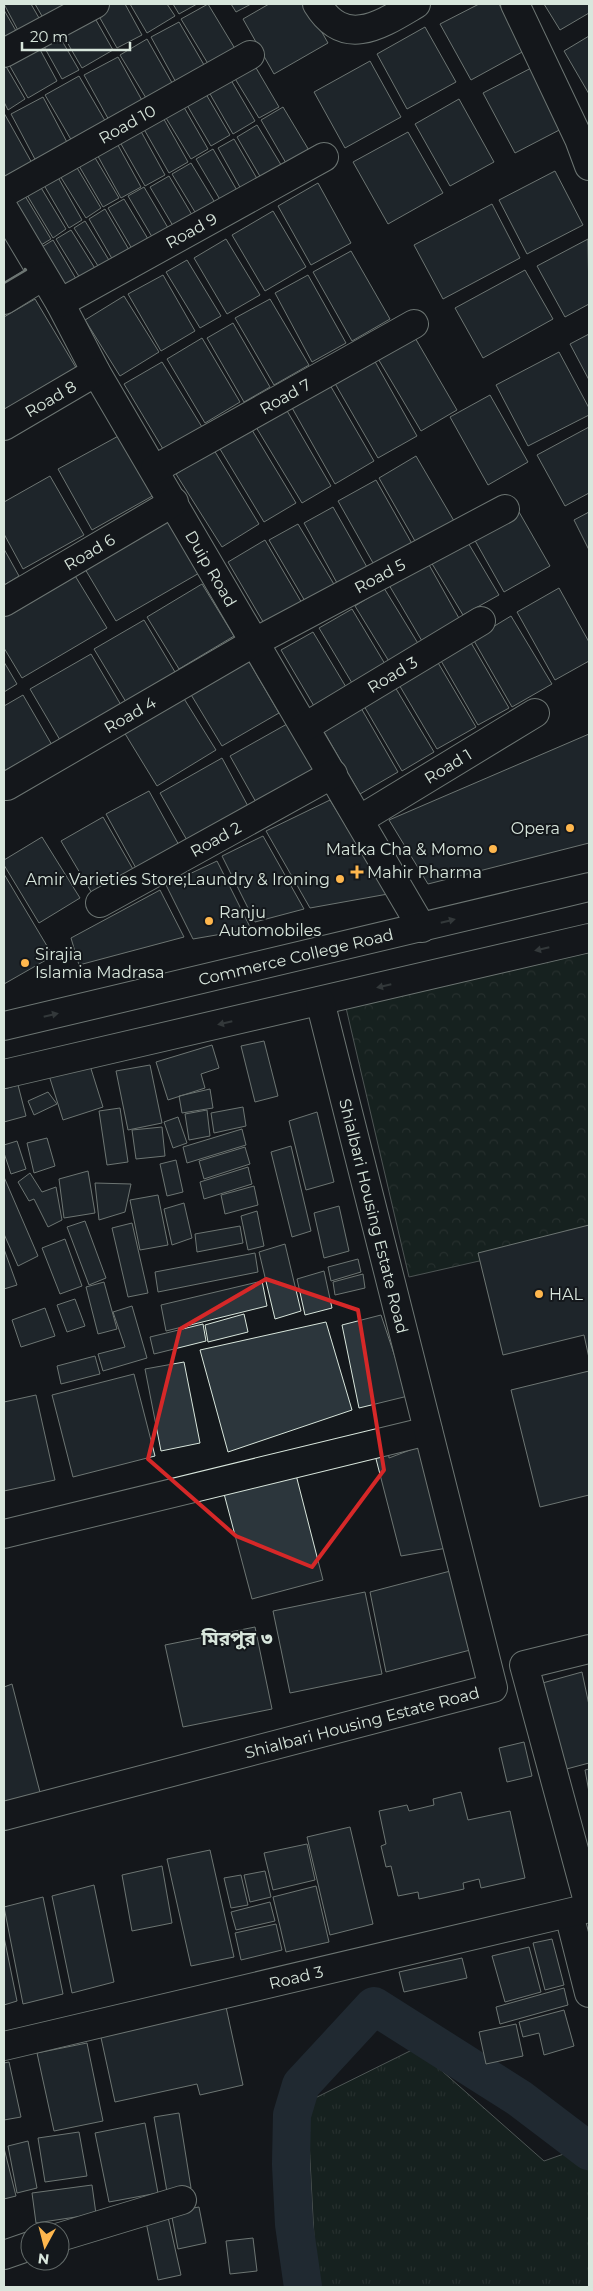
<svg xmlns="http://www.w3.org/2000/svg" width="593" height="2291" font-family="Montserrat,'Noto Sans Bengali',sans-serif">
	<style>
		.grass { fill: url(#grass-tufts); stroke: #939e99 }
		.park { fill: url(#park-crowns); stroke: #939e99 }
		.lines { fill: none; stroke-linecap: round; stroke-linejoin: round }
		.canal { stroke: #2f3f4d; stroke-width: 38 }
		.building { fill: #2c363c; stroke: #d8e6dc }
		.minor-casing { stroke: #d8e6dc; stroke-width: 30 }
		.minor { stroke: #14181c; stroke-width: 28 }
		.wall { stroke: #d8e6dc; stroke-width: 2.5 }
		.oneway { fill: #59605f }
		.marked { fill: none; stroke: #d62828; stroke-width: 4; stroke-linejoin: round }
		.poi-dot { fill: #ffb74d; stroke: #14181c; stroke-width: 2 }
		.labels { text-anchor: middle; stroke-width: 4; stroke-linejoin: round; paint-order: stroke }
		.street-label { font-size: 16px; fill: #d8e6dc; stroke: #14181c }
		.poi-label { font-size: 16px; fill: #d8e6dc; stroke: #14181c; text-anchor: start }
		.quarter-label { font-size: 19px; font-weight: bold; fill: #d8e6dc; stroke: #14181c }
	</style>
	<defs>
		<pattern id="grass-tufts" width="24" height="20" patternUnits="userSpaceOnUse" patternTransform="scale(1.25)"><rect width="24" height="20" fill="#1a2d24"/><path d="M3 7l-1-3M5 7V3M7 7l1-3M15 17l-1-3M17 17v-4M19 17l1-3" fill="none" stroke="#3b4b43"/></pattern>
		<pattern id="park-crowns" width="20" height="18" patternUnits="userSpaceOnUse" patternTransform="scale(1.25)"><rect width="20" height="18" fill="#1a2d24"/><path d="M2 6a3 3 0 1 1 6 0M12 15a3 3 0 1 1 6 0" fill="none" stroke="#3b4b43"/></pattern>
	</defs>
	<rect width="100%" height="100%" fill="#14181c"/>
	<path class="grass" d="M416,2048L544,2161L589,2145V2287H313L316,2276L307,2102Z"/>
	<path class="park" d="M589,938V1236L409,1277L343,995Z"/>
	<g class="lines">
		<path class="canal" d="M303,2287L294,2224L291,2164L292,2115L301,2085L374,2006L519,2098L589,2151"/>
	</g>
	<path class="building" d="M4,4H31L43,25L21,36Z
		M35,4H71L46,23Z
		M109,4H125L142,35L117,48L96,11Z
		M130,4H167L175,16L147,33Z
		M173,4H197L179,14Z
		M208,4L237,52L210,67L181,19Z
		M231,4H251L236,12Z
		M269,4H306L328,43L274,74L243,19Z
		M479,4H499L524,51L471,80L440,24Z
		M544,4H589V13L560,30Z
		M4,10L19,36L4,44Z
		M92,13L113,50L82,68L60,30Z
		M179,22L207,70L178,86L151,37Z
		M425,27L456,82L407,109L377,54Z
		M58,34L79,70L62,79L42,43Z
		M589,36V94L564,51Z
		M147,39L175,88L149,103L120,55Z
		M37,44L57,81L28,98L7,61Z
		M118,57L144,104L110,122L84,75Z
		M252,61L279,107L259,118L231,72Z
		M370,61L401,117L345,148L314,92Z
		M4,63L25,99L8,110L4,102Z
		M535,66L567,126L515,153L483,93Z
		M228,75L255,121L233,134L206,87Z
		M79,76L107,124L73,143L45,95Z
		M203,89L230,135L211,146L184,100Z
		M43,97L69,146L37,163L11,114Z
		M459,99L494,162L450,186L415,124Z
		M181,102L208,149L191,159L163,113Z
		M283,107L313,157L290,170L261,120Z
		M4,113L32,163L4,179Z
		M161,114L188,162L169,173L141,124Z
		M257,125L286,173L265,185L237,137Z
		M138,126L165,175L145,186L117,137Z
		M408,132L443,193L388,224L353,162Z
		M114,138L141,187L121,198L94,149Z
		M234,139L263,189L246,198L218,148Z
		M213,149L242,199L225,208L196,159Z
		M91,151L119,198L103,207L75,159Z
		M73,161L101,208L86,218L57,171Z
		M191,163L220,211L201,222L172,174Z
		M555,171L583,225L527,254L499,200Z
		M55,172L82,220L69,228L41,180Z
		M169,176L198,225L179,236L150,187Z
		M37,181L66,229L53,238L24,190Z
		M318,183L351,243L311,265L278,206Z
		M144,187L174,238L158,247L128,196Z
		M22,191L51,239L36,248L8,199Z
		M124,199L154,249L138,259L108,208Z
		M492,204L520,258L443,299L414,245Z
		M105,209L135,260L118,269L89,219Z
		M273,211L306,267L265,291L232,235Z
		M85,221L115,270L105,277L74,228Z
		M71,230L101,278L86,288L56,239Z
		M226,239L260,295L227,314L194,258Z
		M588,239L589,304L565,317L537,266Z
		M53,240L82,289L65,299L37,250Z
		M351,251L390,319L352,341L313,272Z
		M187,260L221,316L200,328L166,272Z
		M525,270L553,319L483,358L455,308Z
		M163,275L195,331L161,351L128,294Z
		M308,275L346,343L312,362L275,293Z
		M124,296L159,352L120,376L85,320Z
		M35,299L78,371L4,414V317Z
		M270,299L309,365L274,385L235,318Z
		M233,323L270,387L244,402L207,338Z
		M589,334V380L570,344Z
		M414,336L457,410L421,431L377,357Z
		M202,338L240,402L205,423L167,359Z
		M559,352L589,408V415L528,446L496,385Z
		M373,358L417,436L378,458L333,380Z
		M162,362L202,427L163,449L124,384Z
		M330,385L374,461L335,484L291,406Z
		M490,395L528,462L488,485L450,417Z
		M286,409L331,486L302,503L256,427Z
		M589,427V493L565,506L537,455Z
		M252,430L296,503L264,522L220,449Z
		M122,434L156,494L92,530L58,469Z
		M214,450L259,524L222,547L176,474Z
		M416,456L457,526L419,548L379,478Z
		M50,476L84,535L23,569L4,534V502Z
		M376,480L415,549L377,570L338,501Z
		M333,507L372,576L342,592L304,523Z
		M519,512L550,566L504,592L473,537Z
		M589,512V550L574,520Z
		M170,519L201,572L116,621L85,569Z
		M298,524L338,591L309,608L269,540Z
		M265,540L306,610L269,632L228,562Z
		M467,541L499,595L463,615L431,562Z
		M4,549L19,576L4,585Z
		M428,563L460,620L422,641L389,585Z
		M74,574L107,628L22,678L4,648V616Z
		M202,584L234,636L179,669L147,617Z
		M384,588L419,645L390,663L355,606Z
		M559,588L589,642V661L555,680L517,612Z
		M352,609L385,664L352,683L319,628Z
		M511,616L552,684L512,707L473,639Z
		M144,620L175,672L126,702L94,649Z
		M313,632L346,687L314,706L281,650Z
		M470,641L509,708L478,725L440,659Z
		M91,654L121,705L60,740L30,689Z
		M248,660L279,713L222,746L190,693Z
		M437,661L476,727L437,749L398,683Z
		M4,662L17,684L4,692Z
		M395,687L434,752L402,771L364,706Z
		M23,695L52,745L4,771V706Z
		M183,697L216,750L157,786L124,732Z
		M361,708L398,772L360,794L323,730Z
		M287,724L314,772L257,804L230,756Z
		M589,734V843L428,884L389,820Z
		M222,758L249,808L188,842L160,793Z
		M149,791L180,847L137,870L106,814Z
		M330,800L388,894L310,908L266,831Z
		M103,817L134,871L93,895L61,841Z
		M263,836L304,909L255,922L222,856Z
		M42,837L80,898L39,923L4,865V860Z
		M217,861L251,929L193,939L166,885Z
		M4,874L53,956L4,984Z
		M160,890L184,937L79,965L71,938Z
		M264,1041L278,1096L255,1102L241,1046Z
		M212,1045L219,1068L201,1074L205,1088L168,1100L156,1062Z
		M87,1056L103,1107L63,1120L47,1069Z
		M150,1065L162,1123L128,1130L116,1071Z
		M18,1085L26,1116L4,1122V1089Z
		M210,1089L213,1108L182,1113L179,1096Z
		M48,1092L57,1104L34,1115L28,1101Z
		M243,1107L246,1126L214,1133L211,1113Z
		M120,1108L128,1162L107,1165L99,1111Z
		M207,1110L210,1136L189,1140L185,1114Z
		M317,1112L334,1182L306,1190L289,1121Z
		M178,1117L187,1143L173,1148L164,1122Z
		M162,1127L165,1156L136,1159L132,1130Z
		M242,1129L246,1145L187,1163L183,1147Z
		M47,1138L55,1166L34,1173L27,1143Z
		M17,1141L26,1169L11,1174L4,1153V1145Z
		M291,1146L311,1231L292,1237L271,1152Z
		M245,1147L250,1164L204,1179L199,1161Z
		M176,1160L183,1192L167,1196L160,1164Z
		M248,1167L252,1184L204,1199L200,1182Z
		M88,1171L95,1213L64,1218L59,1179Z
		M30,1173L42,1192L56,1187L62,1220L48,1227L34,1199L29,1201L18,1182Z
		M4,1177L38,1256L18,1266L4,1234Z
		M95,1183L131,1184L125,1212L99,1220Z
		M254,1186L258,1205L225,1214L221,1195Z
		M158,1195L168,1245L140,1250L130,1200Z
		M184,1203L192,1238L172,1245L164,1209Z
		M339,1206L349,1251L324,1258L314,1213Z
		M257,1211L264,1246L248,1250L241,1216Z
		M85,1221L106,1278L89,1285L67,1227Z
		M132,1223L148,1293L128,1297L112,1228Z
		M589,1225V1358L584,1335L503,1355L478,1253Z
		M240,1226L243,1243L197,1252L195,1234Z
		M65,1239L82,1286L60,1294L42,1248Z
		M285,1244L301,1311L275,1319L259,1252Z
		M4,1249L17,1285L4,1289Z
		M255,1253L258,1272L158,1292L155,1272Z
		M358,1259L361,1272L331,1281L328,1267Z
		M324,1271L332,1308L305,1315L297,1279Z
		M363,1274L365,1288L335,1295L333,1282Z
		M262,1281L267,1306L166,1331L161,1305Z
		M104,1282L117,1329L98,1334L86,1287Z
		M75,1299L85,1326L67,1332L57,1305Z
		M132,1306L147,1358L103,1371L98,1354L125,1347L113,1312Z
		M45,1308L55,1336L21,1347L12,1320Z
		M244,1314L248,1332L208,1342L205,1325Z
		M381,1315L408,1396L359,1408L342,1325Z
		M326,1322L352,1410L228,1452L200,1350Z
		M203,1324L206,1341L154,1354L150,1337Z
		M95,1356L100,1374L61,1384L57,1366Z
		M184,1362L200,1443L161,1451L145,1369Z
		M589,1371V1495L540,1507L511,1390Z
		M134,1374L155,1456L73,1477L52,1395Z
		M36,1395L55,1480L4,1491V1402Z
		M418,1447L447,1548L401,1556L375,1455L388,1448L389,1458Z
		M295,1471L323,1580L252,1599L223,1490Z
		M458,1569L474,1649L386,1672L370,1592Z
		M365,1592L382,1674L290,1693L273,1611Z
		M255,1627L272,1709L183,1727L165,1645Z
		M582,1672L589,1705V1763L559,1771L539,1684Z
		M12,1684L42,1800L4,1810V1687Z
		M524,1742L532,1776L507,1782L499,1748Z
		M589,1769V1792L585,1770Z
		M461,1792L468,1820L510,1811L525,1878L481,1888L479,1879L463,1883L464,1889L419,1899L418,1892L398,1896L391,1866L386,1867L381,1846L386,1844L379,1811L407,1805L409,1811L434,1805L433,1799Z
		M350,1827L373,1924L330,1935L307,1837Z
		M307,1844L315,1880L273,1890L264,1853Z
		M210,1850L234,1957L191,1966L167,1859Z
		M162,1866L172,1923L132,1931L122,1875Z
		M265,1871L271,1897L250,1902L244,1875Z
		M241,1875L248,1905L231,1908L224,1878Z
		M94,1885L114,1982L72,1993L52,1896Z
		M316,1886L329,1942L286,1952L273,1897Z
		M43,1897L63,1994L23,2004L4,1907Z
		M270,1902L275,1921L236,1930L231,1912Z
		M276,1924L282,1950L241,1960L235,1933Z
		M4,1937L17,2001L4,2005Z
		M552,1939L564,1985L545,1990L533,1943Z
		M529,1947L541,1992L505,2002L492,1956Z
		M462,1958L467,1978L404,1992L399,1972Z
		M564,1988L568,2005L500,2024L496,2007Z
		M226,2007L243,2085L200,2095L197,2084L115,2102L100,2033Z
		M564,2010L574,2046L544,2055L539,2033L523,2037L519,2022Z
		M516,2024L523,2056L486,2064L479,2032Z
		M87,2043L103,2121L54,2131L37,2053Z
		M9,2062L21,2117L4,2120V2063Z
		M179,2113L191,2188L167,2192L154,2117Z
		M145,2123L158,2193L109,2202L95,2133Z
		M79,2132L87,2176L45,2182L38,2138Z
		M28,2141L37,2188L17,2193L8,2146Z
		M4,2148L16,2196L4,2199Z
		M92,2185L96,2214L36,2223L32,2193Z
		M199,2207L206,2243L178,2249L171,2212Z
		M168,2217L181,2275L158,2280L146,2222Z
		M253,2238L257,2271L230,2274L226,2241Z"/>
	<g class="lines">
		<defs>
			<g id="minor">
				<path d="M317,4C345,50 382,24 416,4"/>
				<path d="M515,4L579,139L589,166"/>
				<path d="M4,53L95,4"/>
				<path id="s1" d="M4,193L250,55"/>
				<path id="s2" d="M4,209L60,303L96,372L422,928"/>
				<path d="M4,300L43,276"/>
				<path id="s3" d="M60,303L324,157"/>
				<path id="s4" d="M4,426L96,372"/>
				<path id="s5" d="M155,469L414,324"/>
				<path id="s6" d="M4,602L174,502"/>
				<path id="s7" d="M305,727L481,621"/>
				<path id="s8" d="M7,786L255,642L505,509"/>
				<path id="s9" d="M359,820L535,713"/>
				<path id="s10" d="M100,903L333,774"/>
				<path id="s11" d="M4,1026L589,887"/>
				<path d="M4,1074L589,938"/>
				<path d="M4,1534L428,1431"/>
				<path d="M589,1649L524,1665L589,1905"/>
				<path id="s12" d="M4,1816L493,1688L320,1001"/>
				<path d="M569,1914L589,1993"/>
				<path id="s13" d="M4,2046L589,1908"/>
				<path d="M60,2237L182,2200"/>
				<path d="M4,2255L30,2246"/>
			</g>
		</defs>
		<use href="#minor" class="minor-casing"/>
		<use href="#minor" class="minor"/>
		<path class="wall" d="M4,283L26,270L25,269"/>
	</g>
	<defs><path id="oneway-solid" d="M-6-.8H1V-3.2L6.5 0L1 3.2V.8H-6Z" transform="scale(1.25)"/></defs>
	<g class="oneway">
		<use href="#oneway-solid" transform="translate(448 921) rotate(-14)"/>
		<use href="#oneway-solid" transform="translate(542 949) rotate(167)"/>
		<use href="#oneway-solid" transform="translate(384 986) rotate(167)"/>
		<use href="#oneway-solid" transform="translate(51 1015) rotate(-13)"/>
		<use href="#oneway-solid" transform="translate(225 1023) rotate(167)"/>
	</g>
	<path d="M0 0H593V2291H0ZM266,1279L358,1310L384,1470L312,1567L236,1536L148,1459L180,1329Z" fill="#14181c" fill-opacity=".55" fill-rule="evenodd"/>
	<path class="marked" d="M266,1279L358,1310L384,1470L312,1567L236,1536L148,1459L180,1329Z"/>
	<g class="poi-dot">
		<circle cx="570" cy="828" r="5"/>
		<circle cx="493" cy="849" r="5"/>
		<path d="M354.5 864.5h5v5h5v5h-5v5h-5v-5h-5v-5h5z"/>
		<circle cx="340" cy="879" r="5"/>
		<circle cx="209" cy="921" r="5"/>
		<circle cx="25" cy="963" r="5"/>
		<circle cx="539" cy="1294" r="5"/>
	</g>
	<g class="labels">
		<g class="street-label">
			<text dy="6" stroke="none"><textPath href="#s1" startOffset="141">Road 10</textPath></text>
			<text dy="6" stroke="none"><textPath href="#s3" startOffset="150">Road 9</textPath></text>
			<text dy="6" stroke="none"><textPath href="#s5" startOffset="149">Road 7</textPath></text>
			<text dy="6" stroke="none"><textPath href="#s4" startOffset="54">Road 8</textPath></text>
			<text dy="6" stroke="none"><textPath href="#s6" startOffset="99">Road 6</textPath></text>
			<text dy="6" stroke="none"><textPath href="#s2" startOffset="415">Duip Road</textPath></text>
			<text dy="6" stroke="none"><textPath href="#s8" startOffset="428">Road 5</textPath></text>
			<text dy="6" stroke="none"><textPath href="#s7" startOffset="102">Road 3</textPath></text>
			<text dy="6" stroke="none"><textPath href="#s8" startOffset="142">Road 4</textPath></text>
			<text dy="6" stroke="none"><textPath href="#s9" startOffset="104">Road 1</textPath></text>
			<text dy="6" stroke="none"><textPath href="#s10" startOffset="132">Road 2</textPath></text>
			<text dy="6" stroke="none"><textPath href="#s11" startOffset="300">Commerce College Road</textPath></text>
			<text transform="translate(374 1216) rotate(76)" y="6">Shialbari Housing Estate Road</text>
			<text dy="6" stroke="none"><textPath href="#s12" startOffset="370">Shialbari Housing Estate Road</textPath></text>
			<text dy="6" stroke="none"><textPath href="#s13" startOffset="300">Road 3</textPath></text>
		</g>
		<g class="poi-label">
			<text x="560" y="834" text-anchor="end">Opera</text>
			<text x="483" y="855" text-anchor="end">Matka Cha &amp; Momo</text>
			<text x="367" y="878">Mahir Pharma</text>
			<text x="330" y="885" text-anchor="end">Amir Varieties Store;Laundry &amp; Ironing</text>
			<text x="219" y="918">Ranju<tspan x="219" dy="18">Automobiles</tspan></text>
			<text x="35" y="960">Sirajia<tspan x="35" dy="18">Islamia Madrasa</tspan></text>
			<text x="549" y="1300">HAL</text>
		</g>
		<g class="quarter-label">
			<text x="237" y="1645">মিরপুর ৩</text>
		</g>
	</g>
	<rect width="593" height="2291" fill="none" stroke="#d8e6dc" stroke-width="10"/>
	<g transform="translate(45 2246) rotate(187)"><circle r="24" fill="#14181c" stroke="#626a69"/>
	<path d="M0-4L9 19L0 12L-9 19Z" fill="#ffb74d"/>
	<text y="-8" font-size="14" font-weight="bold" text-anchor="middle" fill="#d8e6dc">N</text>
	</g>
	<path d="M22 42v8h108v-8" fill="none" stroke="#d8e6dc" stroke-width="2.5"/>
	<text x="30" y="42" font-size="15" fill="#d8e6dc" stroke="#14181c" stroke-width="4" paint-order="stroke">20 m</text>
</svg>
